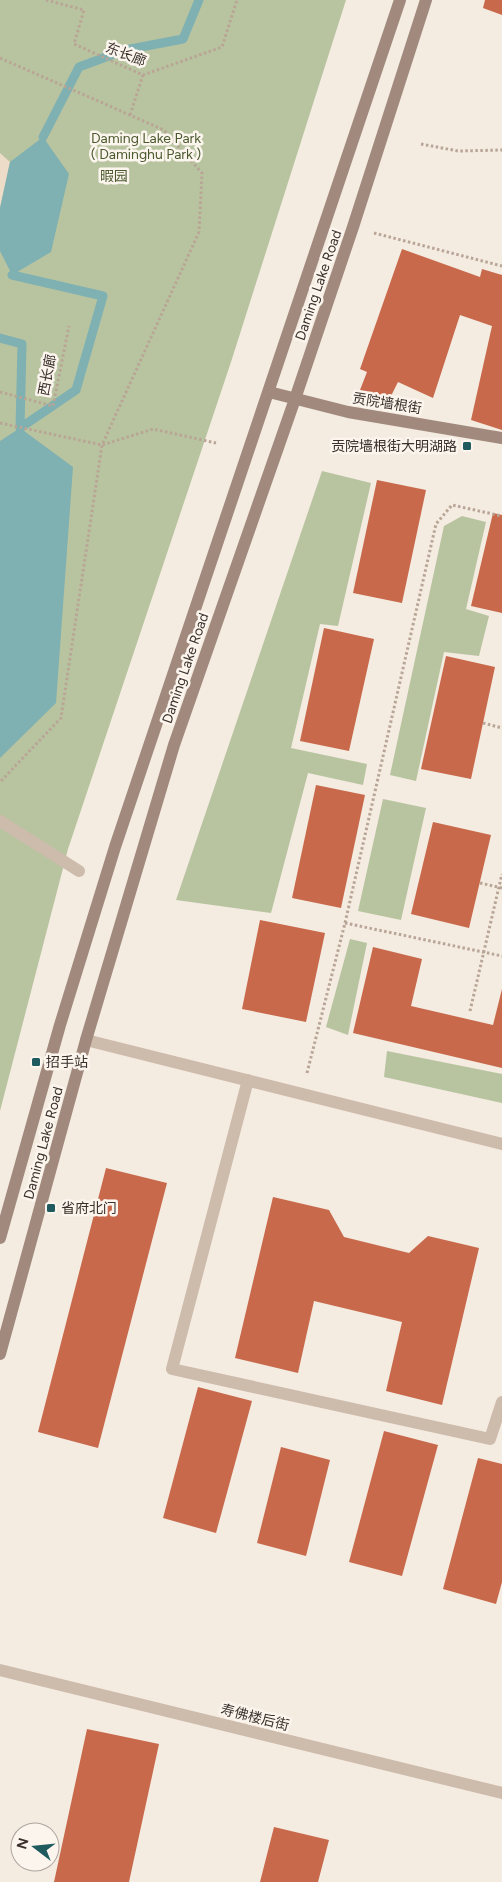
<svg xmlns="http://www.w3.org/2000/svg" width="502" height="1882" font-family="Figtree,'Noto Sans SC',sans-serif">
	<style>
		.green { fill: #b8c4a0 }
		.plaza { fill: #ecdcc8 }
		.water { fill: #7fb0b2 }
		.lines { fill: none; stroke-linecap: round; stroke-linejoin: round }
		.stream { stroke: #7fb0b2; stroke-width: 9 }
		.building { fill: #c8694b }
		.path { stroke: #b9a596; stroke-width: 3; stroke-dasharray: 2.5 2.5; stroke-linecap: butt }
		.lane { stroke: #cdbbac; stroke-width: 12 }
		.street { stroke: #cdbbac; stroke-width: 12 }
		.secondary { stroke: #a18a7d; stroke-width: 12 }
		.poi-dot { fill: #1f5a5e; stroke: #fbf5ee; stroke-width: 2 }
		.labels { text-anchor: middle; stroke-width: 5; stroke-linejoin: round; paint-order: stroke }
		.street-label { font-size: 14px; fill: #3b302b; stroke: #fbf5ee }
		.park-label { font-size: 14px; fill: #4a5a2e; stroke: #fbf5ee }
		.poi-label { font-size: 14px; fill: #3b302b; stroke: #fbf5ee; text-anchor: start }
	</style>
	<rect width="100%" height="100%" fill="#f4ebe1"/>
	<path class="green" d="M0,0H346L231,362L68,849L0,1111Z
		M322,471L371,483L338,626L320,624L291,748L367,764L363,785L308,773L271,913L176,900Z
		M462,516L486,522L466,609L489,616L479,656L444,652L416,781L390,775L444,526Z
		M383,799L426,808L401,920L358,911Z
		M350,939L367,943L348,1035L326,1027Z
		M387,1051L502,1074V1103L384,1077Z"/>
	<path class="plaza" d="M0,153L10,162L0,208Z"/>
	<path class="water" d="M43,137L69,174L51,252L12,275L0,251V208L10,162Z
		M20,428L73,467L56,703L0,758V441Z"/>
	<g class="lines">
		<path class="stream" d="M43,137L79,67L125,50L183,39L199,0
			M12,275L103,296L76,390L20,428
			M0,338L22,344L20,428"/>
	</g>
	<path class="building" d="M485,0H502V15L483,8Z
		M402,249L480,277L482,269L502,275V430L471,420L492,326L460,315L433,398L398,382L388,402L360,390L367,372L360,369Z
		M377,480L426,490L402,603L353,593Z
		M493,513L502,515V613L471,606Z
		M324,628L374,639L349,751L300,741Z
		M446,656L495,667L471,779L421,769Z
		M316,785L365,795L341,908L292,898Z
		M433,822L491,835L469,928L411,914Z
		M260,920L325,933L306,1022L242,1009Z
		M373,947L422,959L411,1006L493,1025L502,989V1068L353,1033Z
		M106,1168L167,1183L98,1448L38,1432Z
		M273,1197L329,1210L344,1237L409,1253L428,1236L479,1248L442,1405L386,1391L402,1322L314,1301L298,1373L235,1358Z
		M198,1387L252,1401L216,1533L163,1518Z
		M384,1431L438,1445L402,1576L349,1562Z
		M281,1447L330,1460L306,1556L257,1543Z
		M478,1458L502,1464V1582L496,1604L443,1589Z
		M87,1729L159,1744L129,1882H54Z
		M274,1827L329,1840L318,1882H260Z"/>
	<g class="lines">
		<path class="path" d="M46,0L84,10L74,44L143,75L222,47L237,0
			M0,58L164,130L202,173L199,232L102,445L61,718L0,782
			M130,115L143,75
			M421,144L458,151L502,150
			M374,233L502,266
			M0,392L53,406L69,326
			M0,423L102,445L153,429L216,443
			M483,723L502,728
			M480,883L502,888
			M345,923L502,956
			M470,1011L502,874
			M307,1073L345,923L436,524L452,505L502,516"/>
		<path class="lane" d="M0,821L79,871
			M86,1040L502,1144
			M248,1080L172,1369L490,1439L502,1402"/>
		<path class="street" d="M0,1670L502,1793"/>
		<path class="secondary" d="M269,392L348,412L502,438
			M0,1238L60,1025L115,847L400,0
			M0,1354L86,1040L174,745L295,399L353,227L426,0"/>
	</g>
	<g class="poi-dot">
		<rect x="462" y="441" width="10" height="10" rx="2.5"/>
		<rect x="31" y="1057" width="10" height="10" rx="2.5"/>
		<rect x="46" y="1203" width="10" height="10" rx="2.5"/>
	</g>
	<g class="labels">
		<g class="street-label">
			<text transform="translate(126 54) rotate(21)" y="5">东长廊</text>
			<text transform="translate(318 285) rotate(-71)" y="5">Daming Lake Road</text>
			<text transform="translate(47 375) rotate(-79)" y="5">西长廊</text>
			<text transform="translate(387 403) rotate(9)" y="5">贡院墙根街</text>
			<text transform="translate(185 668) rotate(-71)" y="5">Daming Lake Road</text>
			<text transform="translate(43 1143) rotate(-75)" y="5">Daming Lake Road</text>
			<text transform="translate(255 1717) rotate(14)" y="5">寿佛楼后街</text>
		</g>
		<g class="park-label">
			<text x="146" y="143">Daming Lake Park<tspan x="146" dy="16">( Daminghu Park )</tspan></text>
			<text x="114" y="181">暇园</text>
		</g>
		<g class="poi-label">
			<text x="457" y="451" text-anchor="end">贡院墙根街大明湖路</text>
			<text x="46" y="1067">招手站</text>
			<text x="61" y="1213">省府北门</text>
		</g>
	</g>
	<g transform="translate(35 1847) rotate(286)"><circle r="24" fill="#fbf5ee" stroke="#aea6a0"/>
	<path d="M0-4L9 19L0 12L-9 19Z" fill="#1f5a5e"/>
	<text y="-8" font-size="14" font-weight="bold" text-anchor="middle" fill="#3b302b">N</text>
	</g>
</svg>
